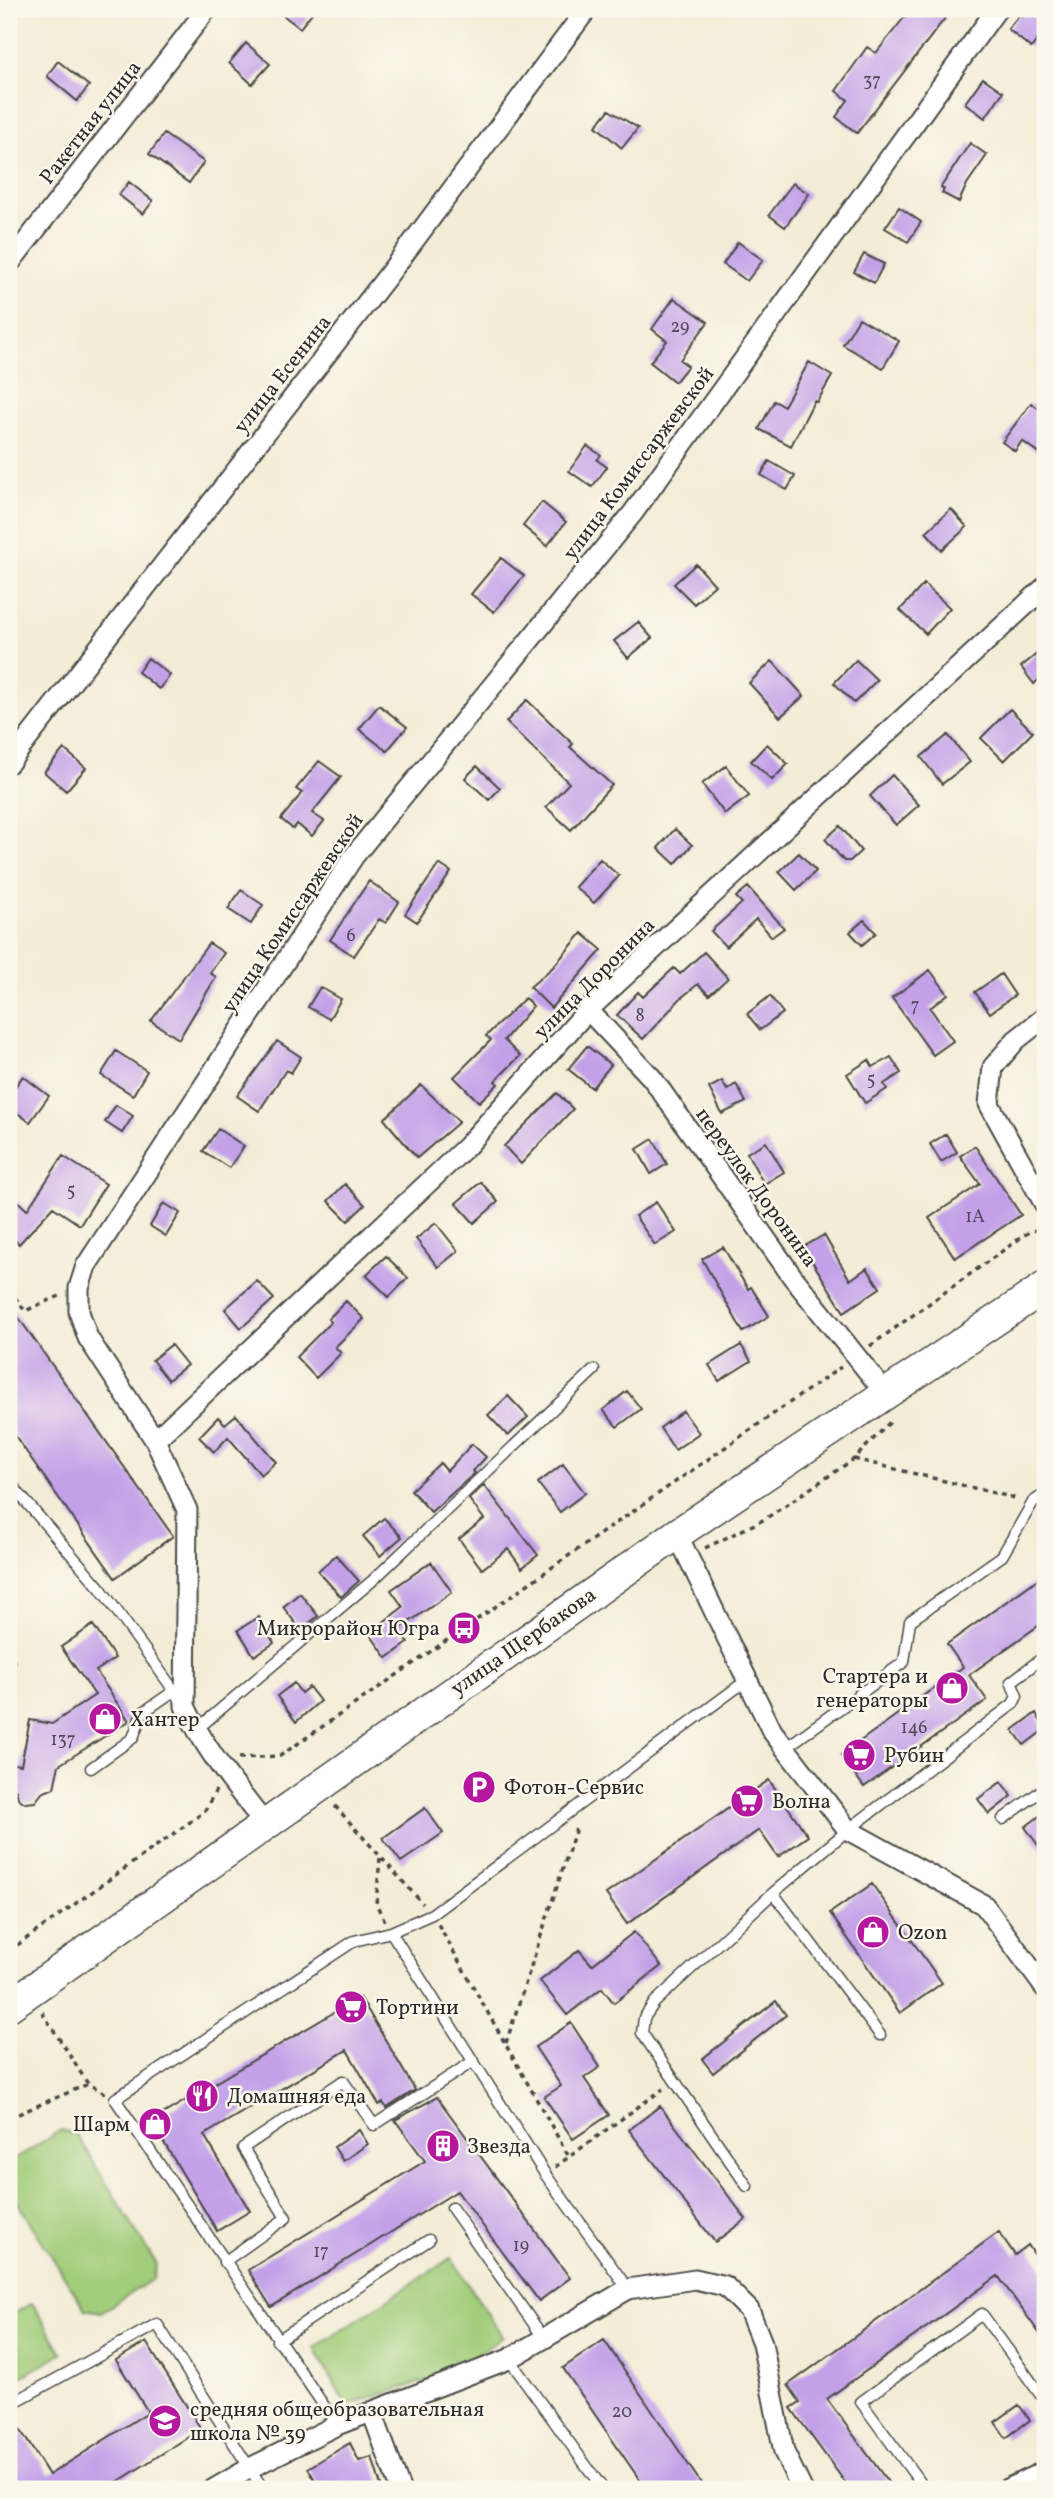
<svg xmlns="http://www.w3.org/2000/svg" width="1054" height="2498" font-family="Vollkorn,serif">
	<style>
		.green { fill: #a2cd7a; stroke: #667c52; stroke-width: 2 }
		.building { fill: #c3a0e8 }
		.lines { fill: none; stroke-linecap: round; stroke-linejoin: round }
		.lane-casing { stroke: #494845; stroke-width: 13 }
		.street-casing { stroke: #494845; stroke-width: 23 }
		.primary-casing { stroke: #494845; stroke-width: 33 }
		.path { stroke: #494845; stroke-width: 3.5; stroke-dasharray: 5 5; stroke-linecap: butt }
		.lane { stroke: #fff; stroke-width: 10 }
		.street { stroke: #fff; stroke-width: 19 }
		.primary { stroke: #fff; stroke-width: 30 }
		.labels { text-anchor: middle; stroke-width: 5; stroke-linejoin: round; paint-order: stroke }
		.number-label { font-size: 18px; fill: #51485a }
		.street-label { font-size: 21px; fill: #2b2b2b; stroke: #fbf7ec }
		.poi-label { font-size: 21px; fill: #2b2b2b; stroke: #fbf7ec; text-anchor: start }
	</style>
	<rect width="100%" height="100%" fill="#fbf7ec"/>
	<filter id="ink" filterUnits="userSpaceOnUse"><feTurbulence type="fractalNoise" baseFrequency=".0143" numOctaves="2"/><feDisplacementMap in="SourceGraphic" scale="14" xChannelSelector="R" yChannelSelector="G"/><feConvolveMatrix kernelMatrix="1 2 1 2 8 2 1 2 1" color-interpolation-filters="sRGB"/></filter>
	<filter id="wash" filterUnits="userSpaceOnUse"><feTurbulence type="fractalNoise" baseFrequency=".00686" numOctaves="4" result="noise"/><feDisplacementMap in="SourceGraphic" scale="28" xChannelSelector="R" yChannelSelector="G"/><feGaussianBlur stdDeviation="1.57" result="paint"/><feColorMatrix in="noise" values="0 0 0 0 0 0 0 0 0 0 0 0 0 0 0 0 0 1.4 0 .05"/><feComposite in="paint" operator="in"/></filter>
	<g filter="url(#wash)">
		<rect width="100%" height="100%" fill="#f3edd7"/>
		<path class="green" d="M61,2130L76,2134L156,2264L153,2279L101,2312L85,2309L9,2189V2163Z
			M451,2258L503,2337L460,2366L432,2379L346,2405L314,2348Z
			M32,2303L62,2353L9,2384V2316Z"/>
		<g id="blocks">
			<path class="building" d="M275,9H315L300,28Z
				M911,9H952L857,133L836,117L848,100L836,91L867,47L876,53Z
				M1031,9L1045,20V30L1031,48L1008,29L1020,14L1023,17Z
				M246,43L270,64L252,84L229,63Z
				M58,61L89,86L77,101L47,76Z
				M983,78L1003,92L985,118L965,103Z
				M609,110L638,128L622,148L596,126Z
				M164,134L204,162L189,183L149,154Z
				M970,143L987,155L967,184L959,202L942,193L944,189L941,187Z
				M129,182L153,201L143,214L119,195Z
				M793,183L809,194L785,227L769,215Z
				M899,207L921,222L908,242L885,228Z
				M738,242L763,260L747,281L723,264Z
				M864,254L884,264L874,283L854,272Z
				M674,298L708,322L680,360L688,366L675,382L650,362L667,341L652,329Z
				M859,318L899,341L883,368L843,345Z
				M809,362L832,376L817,402L814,401L791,446L759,429L774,401L784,406Z
				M1031,403L1045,413V445L1039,453L1022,441L1015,451L1002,442Z
				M587,446L601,455L597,460L607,467L592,487L569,471Z
				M769,461L795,476L787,490L761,475Z
				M542,502L566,522L547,546L523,526Z
				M951,509L967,527L942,550L926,532Z
				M501,558L524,576L494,612L471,594Z
				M696,564L715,585L694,604L674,584Z
				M924,584L950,608L926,634L900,610Z
				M638,622L652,638L628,658L614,641Z
				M1045,647V674L1034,684L1021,667Z
				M148,658L170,675L159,689L138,672Z
				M856,660L877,680L854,703L834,683Z
				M772,661L804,696L780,717L749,683Z
				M527,700L573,744L570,747L612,785L571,830L546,807L569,783L506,722Z
				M379,705L407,727L387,751L359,729Z
				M1010,709L1033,732L1004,761L981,738Z
				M948,735L970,762L942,784L921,757Z
				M767,744L788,764L772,780L751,761Z
				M64,749L86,768L66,791L44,772Z
				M319,761L341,777L312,813L324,821L312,836L297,824L293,829L281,819L302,793L296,789Z
				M477,766L500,788L489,800L465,778Z
				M726,766L749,796L725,814L702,784Z
				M892,775L919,805L896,825L870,796Z
				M840,826L861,851L850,861H844L825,839Z
				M675,829L692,845L675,864L658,848Z
				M799,853L816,871L796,890L779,872Z
				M600,859L619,876L594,903L575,887Z
				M439,864L451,872L417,922L405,914Z
				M369,881L399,902L386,923L379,919L354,956L330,940Z
				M748,887L784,928L772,937L756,919L726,947L711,931L742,903L736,897Z
				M241,890L263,905L251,924L228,909Z
				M864,920L876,933L862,945L850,932Z
				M582,933L602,950L551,1008L530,987L553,967Z
				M209,943L224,953L210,973L216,977L179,1039L151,1021Z
				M704,952L728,978L709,995L698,984L681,998L643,1039L617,1015L638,992L643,997L674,968L680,974Z
				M930,970L948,994L930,1008L953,1041L933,1055L892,998Z
				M1001,974L1015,995L990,1013L975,992Z
				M320,987L341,999L329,1019L308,1007Z
				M770,996L783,1013L760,1030L747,1014Z
				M525,998L533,1006L504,1040L520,1056L495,1081L498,1084L479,1102L454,1077L491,1040L486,1036Z
				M277,1041L301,1057L291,1073L286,1070L259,1111L237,1096Z
				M587,1046L611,1065L592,1088L568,1069Z
				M116,1051L147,1071L133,1095L101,1075Z
				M891,1057L901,1073L884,1084L887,1089L865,1103L847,1074L869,1060L873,1067Z
				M23,1076L49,1096L30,1122L9,1107V1095Z
				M722,1081L727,1090L736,1084L746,1102L722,1114L709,1088Z
				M421,1085L459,1122L417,1158L384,1119Z
				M557,1093L573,1109L521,1164L504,1146Z
				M116,1105L133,1116L122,1133L105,1122Z
				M218,1129L244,1146L229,1168L203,1151Z
				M946,1134L957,1152L941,1162L930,1144Z
				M653,1139L667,1164L651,1174L637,1149Z
				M766,1142L784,1172L764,1184L747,1153Z
				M975,1146L1021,1215L955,1258L929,1218L980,1184L960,1156Z
				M63,1156L106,1184L80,1225L53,1207L19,1244L9,1235V1193L27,1210Z
				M481,1182L498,1202L474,1223L456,1203Z
				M345,1184L365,1205L348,1221L328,1201Z
				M656,1202L676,1232L655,1245L635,1216Z
				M164,1203L180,1213L166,1236L150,1226Z
				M436,1223L458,1251L438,1267L416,1239Z
				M824,1235L850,1280L867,1268L880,1288L844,1312L803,1247Z
				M723,1247L748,1289L751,1287L769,1316L743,1332L702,1259Z
				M386,1256L408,1278L389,1297L366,1275Z
				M257,1281L274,1299L241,1328L225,1309Z
				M346,1301L364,1319L335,1347L341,1353L316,1378L296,1357L331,1322L328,1319Z
				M9,1304L173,1536L115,1578L9,1427Z
				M171,1345L187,1365L168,1380L152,1360Z
				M741,1345L751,1361L719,1381L709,1365Z
				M627,1391L641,1409L617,1427L603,1410Z
				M508,1396L528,1417L508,1436L488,1415Z
				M683,1411L699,1433L675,1450L660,1428Z
				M236,1415L276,1462L261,1475L228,1437L214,1452L199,1437L218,1417L225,1424Z
				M472,1444L486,1457L473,1471L475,1473L431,1512L411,1490L440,1463L447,1471Z
				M563,1464L585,1493L560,1512L538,1483Z
				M484,1485L538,1555L522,1568L508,1549L482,1569L459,1539L484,1519L469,1499Z
				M384,1518L402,1537L380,1556L363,1536Z
				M336,1555L359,1581L341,1597L318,1571Z
				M431,1562L452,1592L398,1630L408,1643L387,1658L369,1633L403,1607L391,1590Z
				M1045,1574V1621L969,1675L987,1700L864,1787L841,1755L963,1667L947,1644Z
				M300,1593L318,1616L301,1630L283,1607Z
				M259,1617L274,1643L254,1656L238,1630Z
				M93,1625L115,1658L96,1671L129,1721L59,1765L54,1788L42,1793L35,1802L25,1803L18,1798L16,1790L9,1789V1763L21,1765L30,1720L52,1724L95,1695L61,1647Z
				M294,1683L301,1693L309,1687L320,1701L296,1722L277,1696Z
				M1036,1713L1045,1729L1024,1745L1013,1730Z
				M769,1780L808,1836L778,1857L759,1830L627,1924L606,1894Z
				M1001,1782L1012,1796L989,1814L978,1799Z
				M425,1808L443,1833L401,1862L383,1838Z
				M1045,1812V1855L1025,1827Z
				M872,1884L942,1983L900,2013L830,1913Z
				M634,1932L661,1966L614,2003L602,1988L567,2015L540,1981L579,1950L592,1965Z
				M360,1997L415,2090L387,2108L383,2103L379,2105L347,2050L204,2135L250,2211L217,2231L151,2121Z
				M776,2001L786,2015L713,2073L702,2059Z
				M571,2023L600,2067L584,2078L609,2115L573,2139L544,2097L561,2086L535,2047Z
				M437,2097L570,2278L539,2301L457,2191L271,2307L248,2270L425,2161L395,2120Z
				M660,2106L746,2219L715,2242L629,2130Z
				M359,2130L368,2144L343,2161L334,2147Z
				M999,2232L1015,2255L1028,2245L1045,2270V2341L998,2276L827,2399L893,2489H850L791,2408L800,2402L788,2385Z
				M604,2340L682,2455L705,2489H646L563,2368Z
				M146,2342L201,2429L106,2489H9V2412L49,2475L148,2412L116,2360Z
				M1019,2405L1030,2420L1006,2438L995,2422Z
				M350,2443L359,2461L372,2457L382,2489H320L308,2468Z"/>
		</g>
	</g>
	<g filter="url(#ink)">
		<use href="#blocks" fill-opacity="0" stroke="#494845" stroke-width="2"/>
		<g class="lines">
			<defs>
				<path id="lane" d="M9,1482L101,1589L183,1703
					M9,1662V1684
					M196,1730L372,1581L594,1370
					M784,1749L904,1662L910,1621L1002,1556L1033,1502L1045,1494
					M91,1768L133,1738L142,1713L174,1691
					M1003,1819L1045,1788
					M773,1893L880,2035
					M391,1932L545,2174L628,2289
					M747,2186L642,2033L644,2018L655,2002L773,1893L848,1830L1013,1704L1017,1696L1011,1682L1045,1656
					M452,2208L543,2337
					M224,2262L286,2218L243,2148L343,2081L374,2125L474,2061
					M277,2341L429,2240
					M509,2359L603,2489
					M9,2405L157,2324L263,2489
					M337,2425L115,2099L354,1941L391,1932L432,1914L747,1680
					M925,2489L861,2402L982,2314L1045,2401"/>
				<path id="street" d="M9,264L207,9
					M9,763L386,278L587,9
					M588,1010L652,1078L792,1276L886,1394
					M1045,1017L1016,1040L993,1067L989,1104L1045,1205
					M155,1440L467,1146L588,1010L1045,587
					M677,1534L772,1731L848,1830L984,1905L1045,1988
					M264,1823C235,1786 205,1750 185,1706L187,1510L155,1440L88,1338L79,1312V1288L86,1266L354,856L633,513L997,9
					M372,2412L400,2489
					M214,2489L250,2468L337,2425L509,2359L628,2289L695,2279L725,2286L749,2310L762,2343L784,2452L802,2489
					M1007,2489L1045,2471"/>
				<path id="primary" d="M9,2006L677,1534L1045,1287"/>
			</defs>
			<use href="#lane" class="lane-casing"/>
			<use href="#street" class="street-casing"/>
			<use href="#primary" class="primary-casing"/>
			<path class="path" d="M9,1289L25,1311L62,1295
				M870,1346L1026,1234L1045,1226
				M854,1459L1019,1499
				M705,1548L765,1519L854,1459L891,1421
				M239,1758L280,1756L841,1367
				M335,1806L423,1904
				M380,1858L376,1904L385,1921
				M438,1924L569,2157
				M9,1951L204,1812L216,1790
				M42,2012L88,2084L105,2093
				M506,2043L577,1825
				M9,2118L88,2084
				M555,2167L663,2089"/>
			<use href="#lane" class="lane"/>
			<use href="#street" class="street"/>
			<use href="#primary" class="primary"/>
		</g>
	</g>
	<defs>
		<symbol id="bus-disc" viewBox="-11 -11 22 22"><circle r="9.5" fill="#b5179e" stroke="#fbf7ec"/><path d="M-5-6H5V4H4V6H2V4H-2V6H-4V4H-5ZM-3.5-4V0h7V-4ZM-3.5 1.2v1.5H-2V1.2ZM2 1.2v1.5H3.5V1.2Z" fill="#fff"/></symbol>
		<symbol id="shop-disc" viewBox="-11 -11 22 22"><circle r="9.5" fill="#b5179e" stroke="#fbf7ec"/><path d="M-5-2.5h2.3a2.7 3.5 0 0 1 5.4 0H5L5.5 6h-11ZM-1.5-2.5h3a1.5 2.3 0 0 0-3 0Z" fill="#fff"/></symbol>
		<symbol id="supermarket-disc" viewBox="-11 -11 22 22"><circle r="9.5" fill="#b5179e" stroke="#fbf7ec"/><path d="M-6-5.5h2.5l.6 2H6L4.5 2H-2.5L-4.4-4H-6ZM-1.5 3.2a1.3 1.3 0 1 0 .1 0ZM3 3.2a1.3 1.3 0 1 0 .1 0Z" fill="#fff"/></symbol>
		<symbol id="parking-disc" viewBox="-11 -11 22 22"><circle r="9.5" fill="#b5179e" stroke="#fbf7ec"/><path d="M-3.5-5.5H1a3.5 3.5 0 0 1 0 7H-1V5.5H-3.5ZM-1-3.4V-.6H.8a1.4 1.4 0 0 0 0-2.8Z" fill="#fff"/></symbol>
		<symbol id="restaurant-disc" viewBox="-11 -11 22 22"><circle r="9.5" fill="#b5179e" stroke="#fbf7ec"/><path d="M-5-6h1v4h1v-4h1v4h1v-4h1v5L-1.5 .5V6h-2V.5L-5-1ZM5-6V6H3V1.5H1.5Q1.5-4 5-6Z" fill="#fff"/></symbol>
		<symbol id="building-disc" viewBox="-11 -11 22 22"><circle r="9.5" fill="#b5179e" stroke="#fbf7ec"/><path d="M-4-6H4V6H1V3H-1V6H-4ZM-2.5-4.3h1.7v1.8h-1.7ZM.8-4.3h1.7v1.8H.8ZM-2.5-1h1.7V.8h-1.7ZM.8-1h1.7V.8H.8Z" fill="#fff"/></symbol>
		<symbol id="school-disc" viewBox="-11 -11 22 22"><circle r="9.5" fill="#b5179e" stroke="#fbf7ec"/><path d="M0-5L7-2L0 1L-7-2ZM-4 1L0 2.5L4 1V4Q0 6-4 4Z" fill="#fff"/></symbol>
	</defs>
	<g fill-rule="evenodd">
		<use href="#bus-disc" x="445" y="1609" width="38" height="38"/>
		<use href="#shop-disc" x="933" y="1669" width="38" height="38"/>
		<use href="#shop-disc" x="86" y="1700" width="38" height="38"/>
		<use href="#supermarket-disc" x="840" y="1736" width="38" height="38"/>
		<use href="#parking-disc" x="460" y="1768" width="38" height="38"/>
		<use href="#supermarket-disc" x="728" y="1782" width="38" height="38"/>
		<use href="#shop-disc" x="854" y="1913" width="38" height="38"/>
		<use href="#supermarket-disc" x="332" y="1988" width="38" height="38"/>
		<use href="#restaurant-disc" x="183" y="2077" width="38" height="38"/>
		<use href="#shop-disc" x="136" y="2105" width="38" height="38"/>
		<use href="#building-disc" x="424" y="2127" width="38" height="38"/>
		<use href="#school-disc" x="146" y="2402" width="38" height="38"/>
	</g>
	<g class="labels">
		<g class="number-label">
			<text x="872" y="86">37</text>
			<text x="680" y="332">29</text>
			<text x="351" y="941">6</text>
			<text x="915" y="1011">7</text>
			<text x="640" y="1021">8</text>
			<text x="871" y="1085">5</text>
			<text x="71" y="1196">5</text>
			<text x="975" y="1222">1А</text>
			<text x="914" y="1733">146</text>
			<text x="63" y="1745">137</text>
			<text x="521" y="2251">19</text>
			<text x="321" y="2257">17</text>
			<text x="622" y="2417">20</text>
		</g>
		<g class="street-label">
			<text transform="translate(90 122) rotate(-52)" y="7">Ракетная улица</text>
			<text transform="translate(282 374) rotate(-52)" y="7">улица Есенина</text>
			<text transform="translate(638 463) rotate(-53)" y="7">улица Комиссаржевской</text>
			<text transform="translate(292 913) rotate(-56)" y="7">улица Комиссаржевской</text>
			<text transform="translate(594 978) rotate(-45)" y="7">улица Доронина</text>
			<text transform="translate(757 1187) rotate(54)" y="7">переулок Доронина</text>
			<text transform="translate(523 1641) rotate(-35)" y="7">улица Щербакова</text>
		</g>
		<g class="poi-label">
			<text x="440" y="1635" text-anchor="end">Микрорайон Югра</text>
			<text x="928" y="1683" text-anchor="end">Стартера и<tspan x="928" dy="24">генераторы</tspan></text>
			<text x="130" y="1726">Хантер</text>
			<text x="884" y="1762">Рубин</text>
			<text x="504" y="1794">Фотон-Сервис</text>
			<text x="772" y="1808">Волна</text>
			<text x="898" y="1939">Ozon</text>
			<text x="376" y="2014">Тортини</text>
			<text x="227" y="2103">Домашняя еда</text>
			<text x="130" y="2131" text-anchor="end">Шарм</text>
			<text x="467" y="2153">Звезда</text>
			<text x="190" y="2416">средняя общеобразовательная<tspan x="190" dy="24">школа № 39</tspan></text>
		</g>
	</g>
	<rect width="1054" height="2498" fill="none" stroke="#fbf7ec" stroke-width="35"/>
</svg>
